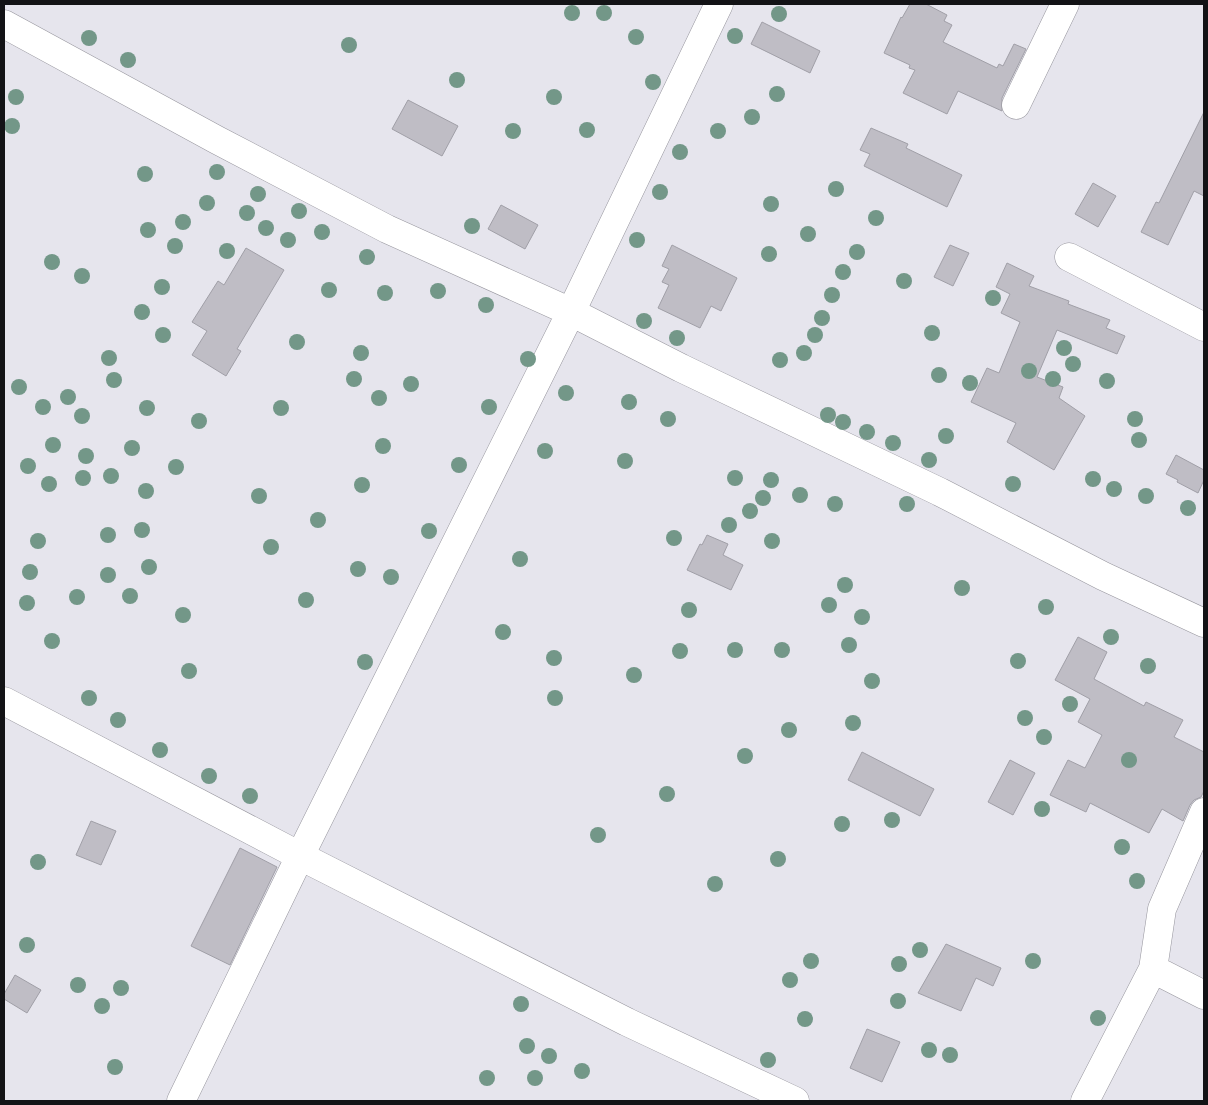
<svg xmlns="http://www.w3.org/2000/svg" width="1208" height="1105" font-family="Georgia,serif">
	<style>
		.building { fill: #bfbdc5; stroke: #a09fa7 }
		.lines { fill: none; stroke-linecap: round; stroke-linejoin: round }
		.minor-casing { stroke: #97969e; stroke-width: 29 }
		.minor { stroke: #fff; stroke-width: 28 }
		.tree { fill: #739788 }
	</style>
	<rect width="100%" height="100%" fill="#e6e5ed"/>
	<path class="building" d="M910,4H926L947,15L944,21L952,25L943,42L997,68L999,64L1003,66L1014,44L1026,49L1002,98V111L958,91L947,114L903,93L915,70L909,68L910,65L884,53L901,17L902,18Z
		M762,22L820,51L810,73L751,44Z
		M408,100L458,126L442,156L392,129Z
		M1204,112V196L1194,191L1168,245L1141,232L1156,202L1159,203Z
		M871,128L908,144L906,148L962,175L947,207L864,166L870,154L860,150Z
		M1093,183L1116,196L1098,227L1075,214Z
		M501,205L538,225L525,249L488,229Z
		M672,245L737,278L721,311L711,306L700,328L658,308L669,285L662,282L669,269L662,266Z
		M950,245L969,253L953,286L934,277Z
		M246,248L284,270L237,349L241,351L226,376L192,355L207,331L192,322L218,281L224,285Z
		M1007,263L1034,276L1029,286L1069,301L1068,304L1110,320L1106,328L1125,336L1117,354L1057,330L1037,377L1063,387L1059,398L1085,416L1054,470L1007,442L1016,423L971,402L987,368L999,373L1020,322L1001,313L1010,294L996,287Z
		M1176,455L1204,470V480L1198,493L1177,482L1178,480L1166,474Z
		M707,535L728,544L723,555L743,565L731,590L687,570L700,544L702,545Z
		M1078,637L1107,652L1094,679L1144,706L1146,702L1183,720L1174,737L1204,752V791L1201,797L1194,800L1190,805L1183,821L1162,809L1149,833L1090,803L1086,812L1050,795L1068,760L1085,768L1102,735L1078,722L1090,699L1055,680Z
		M862,752L934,789L920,816L848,780Z
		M1010,760L1035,773L1013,815L988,802Z
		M91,821L116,831L101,865L76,855Z
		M240,848L277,867L230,965L191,946Z
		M946,944L1001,968L993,986L976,978L961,1011L918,993Z
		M15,975L41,990L27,1013L4,999V994Z
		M867,1029L900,1042L882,1082L850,1068Z"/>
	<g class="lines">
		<defs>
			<path id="minor" d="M4,24L217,140L387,229L571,312L681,368L940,492L1103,576L1204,623
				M1016,105L1065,4
				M1069,257L1204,327
				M4,701L300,856L627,1022L795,1101
				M1153,969L1204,995
				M181,1101L300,856L571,312L719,4
				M1085,1101L1153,969L1162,909L1204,812"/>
		</defs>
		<use href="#minor" class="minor-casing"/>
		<use href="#minor" class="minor"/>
	</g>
	<g class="tree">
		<circle cx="572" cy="13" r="8"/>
		<circle cx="604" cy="13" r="8"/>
		<circle cx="779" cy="14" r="8"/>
		<circle cx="735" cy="36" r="8"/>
		<circle cx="636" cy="37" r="8"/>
		<circle cx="89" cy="38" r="8"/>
		<circle cx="349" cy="45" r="8"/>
		<circle cx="128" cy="60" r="8"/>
		<circle cx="457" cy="80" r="8"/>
		<circle cx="653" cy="82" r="8"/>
		<circle cx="777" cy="94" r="8"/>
		<circle cx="16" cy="97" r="8"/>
		<circle cx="554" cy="97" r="8"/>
		<circle cx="752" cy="117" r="8"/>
		<circle cx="12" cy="126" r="8"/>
		<circle cx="587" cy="130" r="8"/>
		<circle cx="513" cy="131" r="8"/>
		<circle cx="718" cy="131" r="8"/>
		<circle cx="680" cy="152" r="8"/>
		<circle cx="217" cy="172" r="8"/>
		<circle cx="145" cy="174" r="8"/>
		<circle cx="836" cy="189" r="8"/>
		<circle cx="660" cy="192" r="8"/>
		<circle cx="258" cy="194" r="8"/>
		<circle cx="207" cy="203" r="8"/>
		<circle cx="771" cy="204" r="8"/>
		<circle cx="299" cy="211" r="8"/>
		<circle cx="247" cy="213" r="8"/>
		<circle cx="876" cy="218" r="8"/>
		<circle cx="183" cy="222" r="8"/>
		<circle cx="472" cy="226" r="8"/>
		<circle cx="266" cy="228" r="8"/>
		<circle cx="148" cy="230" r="8"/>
		<circle cx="322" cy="232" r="8"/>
		<circle cx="808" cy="234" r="8"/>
		<circle cx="288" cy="240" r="8"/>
		<circle cx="637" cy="240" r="8"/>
		<circle cx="175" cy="246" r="8"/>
		<circle cx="227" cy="251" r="8"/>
		<circle cx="857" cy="252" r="8"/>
		<circle cx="769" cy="254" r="8"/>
		<circle cx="367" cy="257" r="8"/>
		<circle cx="52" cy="262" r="8"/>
		<circle cx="843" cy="272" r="8"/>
		<circle cx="82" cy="276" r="8"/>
		<circle cx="904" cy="281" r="8"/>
		<circle cx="162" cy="287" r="8"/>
		<circle cx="329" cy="290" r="8"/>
		<circle cx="438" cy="291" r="8"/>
		<circle cx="385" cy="293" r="8"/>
		<circle cx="832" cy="295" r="8"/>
		<circle cx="993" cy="298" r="8"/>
		<circle cx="486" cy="305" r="8"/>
		<circle cx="142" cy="312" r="8"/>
		<circle cx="822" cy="318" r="8"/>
		<circle cx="644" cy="321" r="8"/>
		<circle cx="932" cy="333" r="8"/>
		<circle cx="163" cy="335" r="8"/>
		<circle cx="815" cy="335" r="8"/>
		<circle cx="677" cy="338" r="8"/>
		<circle cx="297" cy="342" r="8"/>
		<circle cx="1064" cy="348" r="8"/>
		<circle cx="361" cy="353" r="8"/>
		<circle cx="804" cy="353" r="8"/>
		<circle cx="109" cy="358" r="8"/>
		<circle cx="528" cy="359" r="8"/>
		<circle cx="780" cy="360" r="8"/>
		<circle cx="1073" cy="364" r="8"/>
		<circle cx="1029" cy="371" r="8"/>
		<circle cx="939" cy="375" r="8"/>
		<circle cx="354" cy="379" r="8"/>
		<circle cx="1053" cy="379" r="8"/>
		<circle cx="114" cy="380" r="8"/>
		<circle cx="1107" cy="381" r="8"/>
		<circle cx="970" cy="383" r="8"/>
		<circle cx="411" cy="384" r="8"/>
		<circle cx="19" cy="387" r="8"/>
		<circle cx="566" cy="393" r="8"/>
		<circle cx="68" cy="397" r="8"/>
		<circle cx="379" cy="398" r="8"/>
		<circle cx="629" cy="402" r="8"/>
		<circle cx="43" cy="407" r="8"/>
		<circle cx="489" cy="407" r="8"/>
		<circle cx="147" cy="408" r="8"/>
		<circle cx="281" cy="408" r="8"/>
		<circle cx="828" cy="415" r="8"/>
		<circle cx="82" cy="416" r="8"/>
		<circle cx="668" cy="419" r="8"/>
		<circle cx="1135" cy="419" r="8"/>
		<circle cx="199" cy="421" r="8"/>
		<circle cx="843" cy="422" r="8"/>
		<circle cx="867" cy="432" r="8"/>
		<circle cx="946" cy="436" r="8"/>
		<circle cx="1139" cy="440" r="8"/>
		<circle cx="893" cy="443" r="8"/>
		<circle cx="53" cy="445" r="8"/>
		<circle cx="383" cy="446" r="8"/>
		<circle cx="132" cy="448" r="8"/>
		<circle cx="545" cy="451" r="8"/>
		<circle cx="86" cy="456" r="8"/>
		<circle cx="929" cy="460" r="8"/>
		<circle cx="625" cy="461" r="8"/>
		<circle cx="459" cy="465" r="8"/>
		<circle cx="28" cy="466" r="8"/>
		<circle cx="176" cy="467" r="8"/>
		<circle cx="111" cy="476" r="8"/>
		<circle cx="83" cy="478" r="8"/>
		<circle cx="735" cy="478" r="8"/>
		<circle cx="1093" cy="479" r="8"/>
		<circle cx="771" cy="480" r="8"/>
		<circle cx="49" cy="484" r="8"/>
		<circle cx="1013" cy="484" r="8"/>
		<circle cx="362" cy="485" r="8"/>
		<circle cx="1114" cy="489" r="8"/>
		<circle cx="146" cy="491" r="8"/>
		<circle cx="800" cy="495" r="8"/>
		<circle cx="259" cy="496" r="8"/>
		<circle cx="1146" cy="496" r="8"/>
		<circle cx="763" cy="498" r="8"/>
		<circle cx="835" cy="504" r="8"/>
		<circle cx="907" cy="504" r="8"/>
		<circle cx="1188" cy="508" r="8"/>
		<circle cx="750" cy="511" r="8"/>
		<circle cx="318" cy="520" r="8"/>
		<circle cx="729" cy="525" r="8"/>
		<circle cx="142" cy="530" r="8"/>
		<circle cx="429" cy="531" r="8"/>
		<circle cx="108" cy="535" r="8"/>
		<circle cx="674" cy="538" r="8"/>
		<circle cx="38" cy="541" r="8"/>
		<circle cx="772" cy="541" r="8"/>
		<circle cx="271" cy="547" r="8"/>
		<circle cx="520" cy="559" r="8"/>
		<circle cx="149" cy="567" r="8"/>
		<circle cx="358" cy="569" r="8"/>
		<circle cx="30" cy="572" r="8"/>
		<circle cx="108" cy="575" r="8"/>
		<circle cx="391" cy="577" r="8"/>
		<circle cx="845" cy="585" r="8"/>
		<circle cx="962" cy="588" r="8"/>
		<circle cx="130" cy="596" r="8"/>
		<circle cx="77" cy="597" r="8"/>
		<circle cx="306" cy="600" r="8"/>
		<circle cx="27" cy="603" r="8"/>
		<circle cx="829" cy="605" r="8"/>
		<circle cx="1046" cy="607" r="8"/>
		<circle cx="689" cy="610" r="8"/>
		<circle cx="183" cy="615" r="8"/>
		<circle cx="862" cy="617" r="8"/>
		<circle cx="503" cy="632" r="8"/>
		<circle cx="1111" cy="637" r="8"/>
		<circle cx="52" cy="641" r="8"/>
		<circle cx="849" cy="645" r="8"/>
		<circle cx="735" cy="650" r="8"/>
		<circle cx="782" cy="650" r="8"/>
		<circle cx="680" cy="651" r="8"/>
		<circle cx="554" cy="658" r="8"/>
		<circle cx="1018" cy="661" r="8"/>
		<circle cx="365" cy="662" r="8"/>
		<circle cx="1148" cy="666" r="8"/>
		<circle cx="189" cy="671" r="8"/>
		<circle cx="634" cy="675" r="8"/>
		<circle cx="872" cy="681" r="8"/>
		<circle cx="89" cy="698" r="8"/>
		<circle cx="555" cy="698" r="8"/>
		<circle cx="1070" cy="704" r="8"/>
		<circle cx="1025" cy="718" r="8"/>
		<circle cx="118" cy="720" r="8"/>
		<circle cx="853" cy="723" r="8"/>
		<circle cx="789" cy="730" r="8"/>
		<circle cx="1044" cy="737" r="8"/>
		<circle cx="160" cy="750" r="8"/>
		<circle cx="745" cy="756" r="8"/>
		<circle cx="1129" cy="760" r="8"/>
		<circle cx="209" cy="776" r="8"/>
		<circle cx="667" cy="794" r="8"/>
		<circle cx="250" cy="796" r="8"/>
		<circle cx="1042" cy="809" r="8"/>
		<circle cx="892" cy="820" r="8"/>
		<circle cx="842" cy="824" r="8"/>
		<circle cx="598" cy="835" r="8"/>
		<circle cx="1122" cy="847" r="8"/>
		<circle cx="778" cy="859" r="8"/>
		<circle cx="38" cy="862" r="8"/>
		<circle cx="1137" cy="881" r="8"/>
		<circle cx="715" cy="884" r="8"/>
		<circle cx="27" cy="945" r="8"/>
		<circle cx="920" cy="950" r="8"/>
		<circle cx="811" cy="961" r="8"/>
		<circle cx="1033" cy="961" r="8"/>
		<circle cx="899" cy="964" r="8"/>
		<circle cx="790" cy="980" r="8"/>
		<circle cx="78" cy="985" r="8"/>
		<circle cx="121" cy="988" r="8"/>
		<circle cx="898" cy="1001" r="8"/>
		<circle cx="521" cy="1004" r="8"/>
		<circle cx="102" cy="1006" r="8"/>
		<circle cx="1098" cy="1018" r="8"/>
		<circle cx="805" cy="1019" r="8"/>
		<circle cx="527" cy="1046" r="8"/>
		<circle cx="929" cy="1050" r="8"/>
		<circle cx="950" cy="1055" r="8"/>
		<circle cx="549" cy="1056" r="8"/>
		<circle cx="768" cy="1060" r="8"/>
		<circle cx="115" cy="1067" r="8"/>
		<circle cx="582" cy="1071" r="8"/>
		<circle cx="487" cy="1078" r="8"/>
		<circle cx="535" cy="1078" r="8"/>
	</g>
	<rect width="1208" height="1105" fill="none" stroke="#131316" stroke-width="10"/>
</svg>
